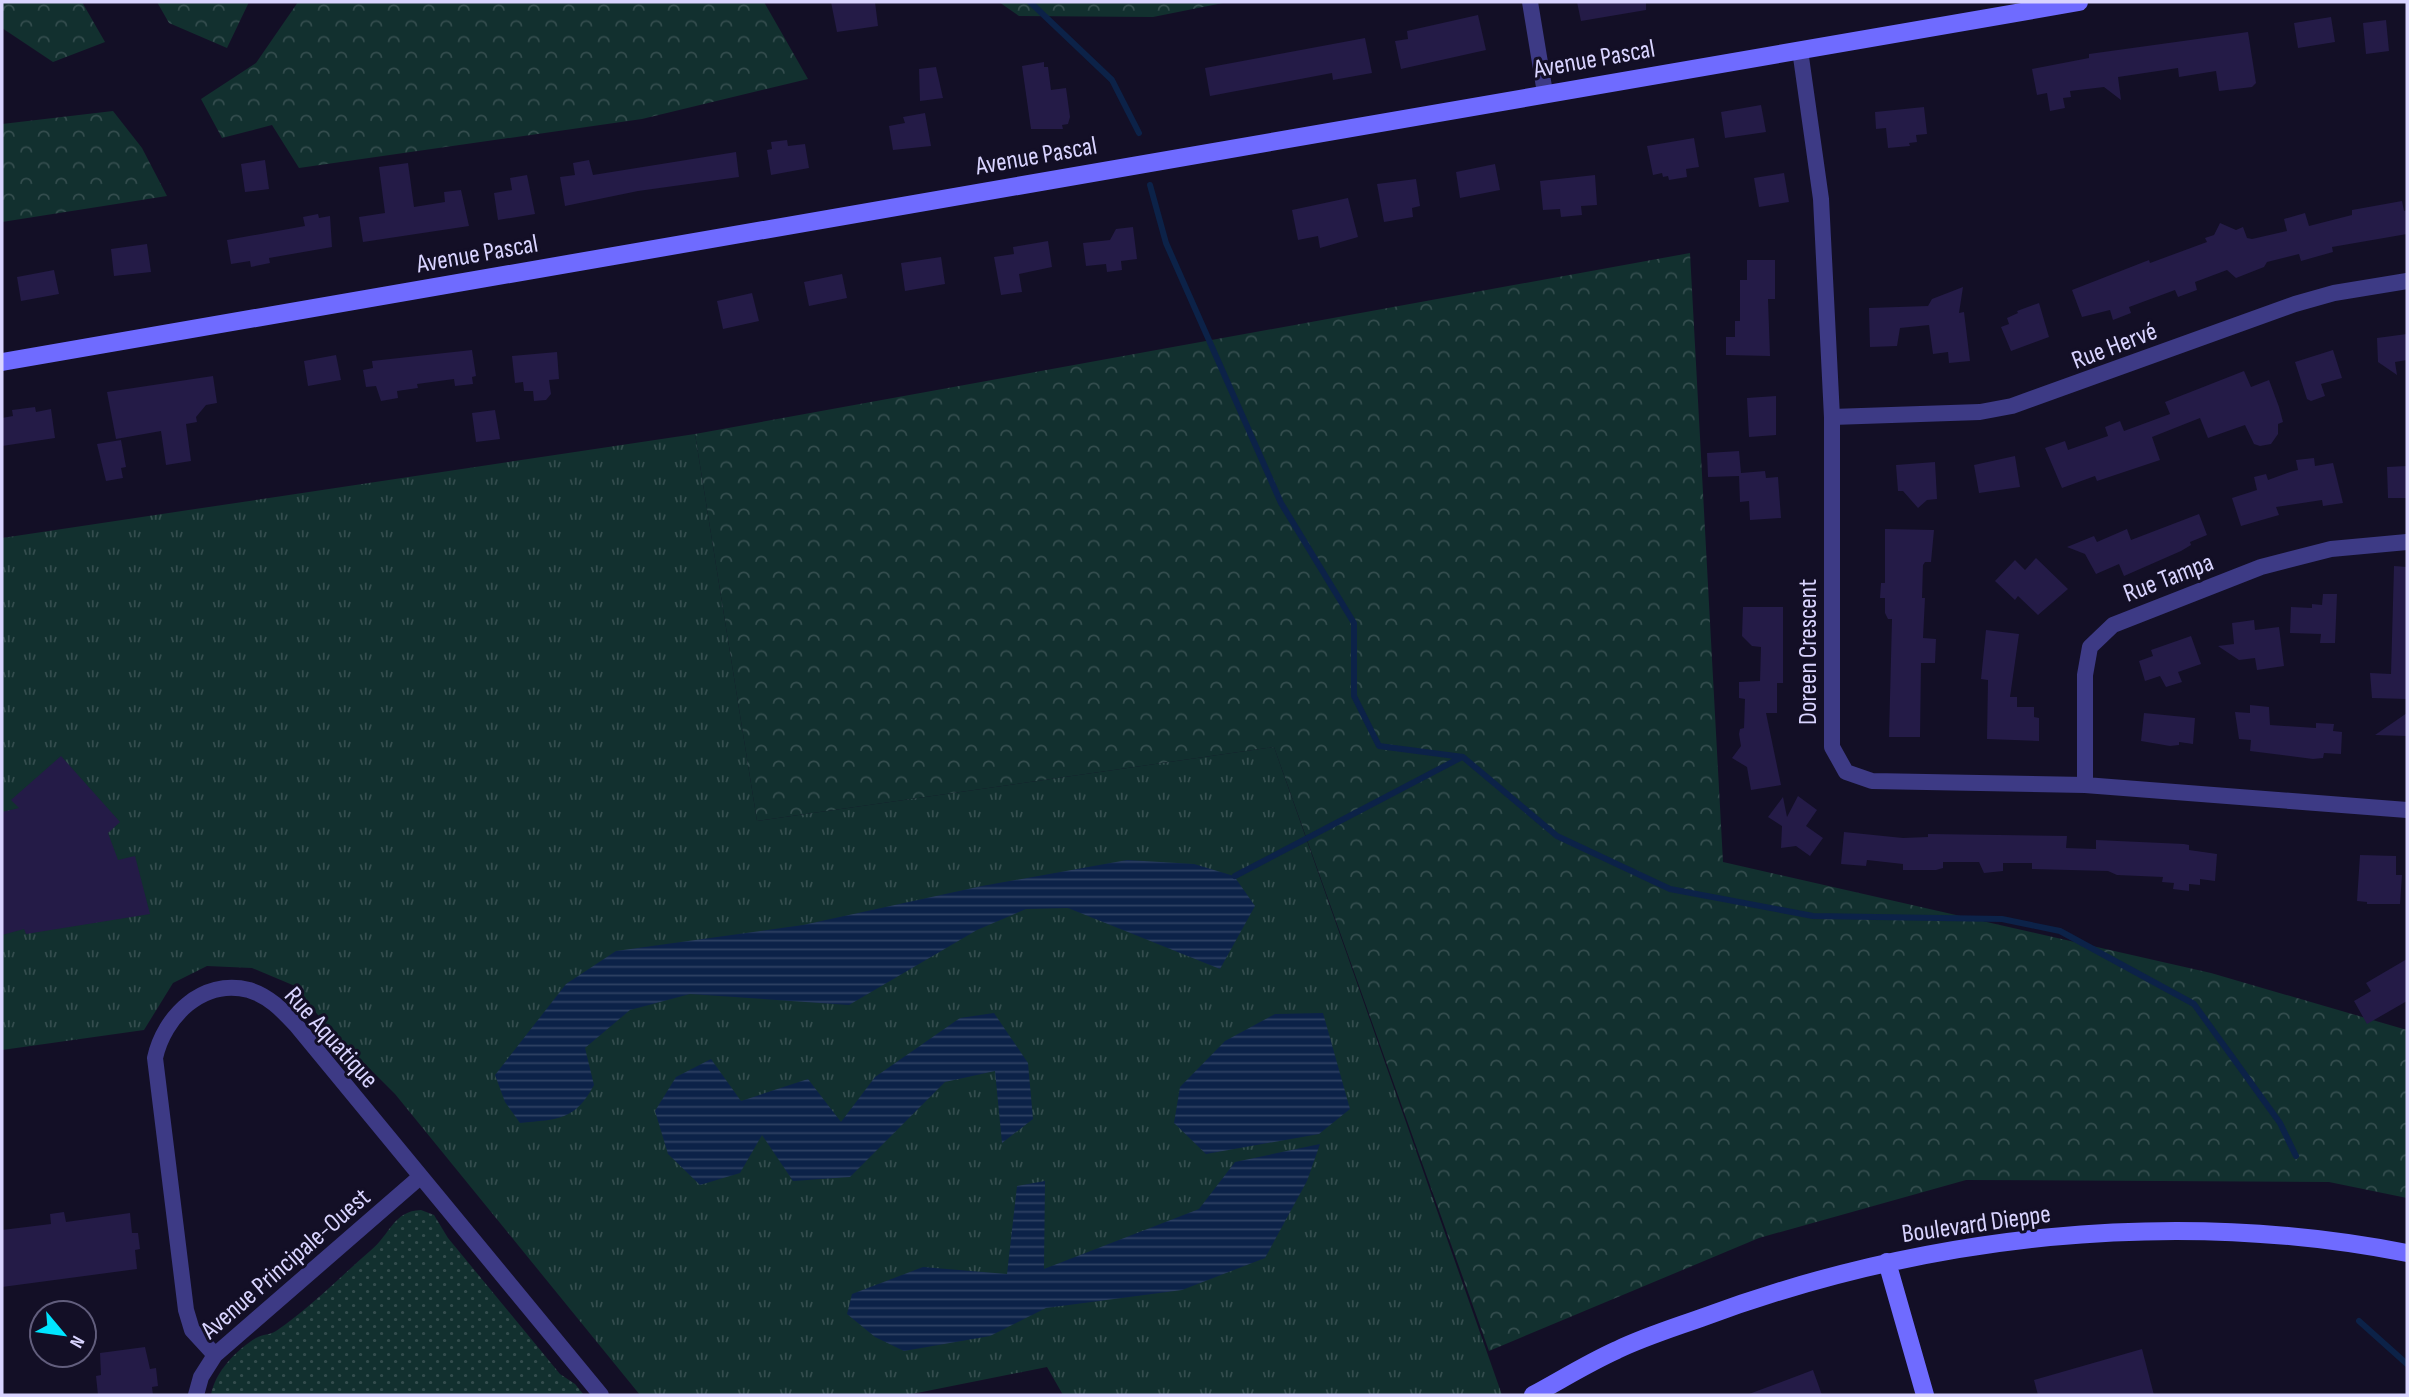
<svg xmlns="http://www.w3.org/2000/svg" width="2409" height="1397" font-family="'Sofia Sans Condensed',sans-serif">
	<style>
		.grass { fill: url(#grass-dots) }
		.forest { fill: url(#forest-crowns) }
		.park { fill: url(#park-tufts) }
		.water { fill: url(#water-rules) }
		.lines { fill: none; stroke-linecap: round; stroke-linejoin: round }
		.stream { stroke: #0c2248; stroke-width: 6 }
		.building { fill: #241b47 }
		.street { stroke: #3d3a85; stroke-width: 16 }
		.secondary { stroke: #6f6bff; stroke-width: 18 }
		.labels { text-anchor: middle; stroke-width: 6; stroke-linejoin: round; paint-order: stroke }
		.street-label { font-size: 26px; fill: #d9d4ff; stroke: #130f26 }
	</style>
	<defs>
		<pattern id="grass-dots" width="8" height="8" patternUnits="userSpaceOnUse" patternTransform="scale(1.75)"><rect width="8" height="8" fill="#12302f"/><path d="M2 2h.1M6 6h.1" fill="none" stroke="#344d4e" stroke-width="1.8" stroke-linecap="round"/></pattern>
		<pattern id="forest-crowns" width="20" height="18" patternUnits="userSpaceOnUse" patternTransform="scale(1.75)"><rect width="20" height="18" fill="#12302f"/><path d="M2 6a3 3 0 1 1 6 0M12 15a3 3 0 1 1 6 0" fill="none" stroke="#344d4e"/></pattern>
		<pattern id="park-tufts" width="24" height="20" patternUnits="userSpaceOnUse" patternTransform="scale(1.75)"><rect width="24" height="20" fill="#12302f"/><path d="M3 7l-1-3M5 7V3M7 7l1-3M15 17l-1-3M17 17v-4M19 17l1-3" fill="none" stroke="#344d4e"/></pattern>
		<pattern id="water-rules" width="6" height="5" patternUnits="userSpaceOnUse" patternTransform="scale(1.75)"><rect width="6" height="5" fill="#0c2248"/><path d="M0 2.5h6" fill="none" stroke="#2f4163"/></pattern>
	</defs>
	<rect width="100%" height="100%" fill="#130f26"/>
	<path class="grass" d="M421,1210L434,1215L448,1238L560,1374L575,1384L584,1395H211C215,1372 236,1350 256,1338C263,1334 270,1335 276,1331C310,1308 340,1277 370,1251C391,1234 393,1211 421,1210Z"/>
	<path class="forest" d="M2,2H82L105,42L53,62L2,28Z
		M157,2H249L227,48L169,23Z
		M298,2H764L808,79L642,119L299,168L272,125L222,138L201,99L256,63Z
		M999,2H1228L1153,17L1019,16Z
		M113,111L142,148L167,196L2,222V124Z
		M1690,253L1723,862L2211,973L2407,1030V1198L2329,1182L1966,1180L1759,1238L1489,1351L1274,747L757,821L695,434Z"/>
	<path class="park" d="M695,434L757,821L1274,747L1502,1395H1063L1047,1367L907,1395H640L395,1094L325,1024L295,986L252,968L207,966L173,983L144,1030L2,1050V538Z"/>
	<path class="water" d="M1127,860L1194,864L1234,876L1255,906L1220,969L1068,908L1026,909L977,930L849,1005L690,994L630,1010L585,1048L594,1085C575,1121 558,1119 520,1123L505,1102L495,1075L566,984L616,951L803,925L982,886Z
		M994,1013L1028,1063L1033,1119L1002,1143L995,1071L945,1082L850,1177L793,1181L762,1135L740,1173L700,1185L668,1154L655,1111L676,1077L711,1059L741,1101L808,1079L841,1122L875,1077L960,1018Z
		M1323,1013L1350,1109L1319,1134L1206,1154L1174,1123L1180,1087L1225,1041L1275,1014Z
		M1320,1144L1307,1181L1265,1258L1182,1290L1046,1308L990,1336L904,1351L875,1337L847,1314L852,1294L923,1267L1007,1274L1017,1186L1045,1181L1044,1269L1199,1209L1235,1162Z"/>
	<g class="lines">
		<path class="stream" d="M1030,2L1112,80L1139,133
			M1150,185L1166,243L1281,503L1354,623V696L1379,746L1463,757L1557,836L1670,889L1813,916L2002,919L2060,931L2194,1004L2280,1123L2296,1156
			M1235,876L1462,757
			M2359,1321L2407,1364"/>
	</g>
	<path class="building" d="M831,2H875L878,26L837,32Z
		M1577,2H1646V10L1581,21Z
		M1478,15L1486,50L1401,69L1395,41L1408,39L1407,31Z
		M2331,17L2335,42L2298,48L2294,23Z
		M2386,20L2389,51L2366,54L2363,23Z
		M2248,32L2256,83L2252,87L2219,91L2216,71L2179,77L2178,68L2118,77L2121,100L2104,87L2070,91L2071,97L2063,98L2065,108L2050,111L2047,93L2037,95L2032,69L2089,58V54Z
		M1365,38L1372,73L1333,80L1332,73L1210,96L1205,68Z
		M1044,62V67H1048L1051,90L1066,88L1070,117L1068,124L1062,125L1063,129H1031L1022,66Z
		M936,67L943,98L920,101L919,69Z
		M1761,105L1766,132L1725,138L1721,112Z
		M1924,107L1927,134L1916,135L1917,142L1909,143L1910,146L1888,148L1886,128L1876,129L1875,112Z
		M925,113L931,146L893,150L889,126L905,123L903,117Z
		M1694,138L1699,167L1686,169L1687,177L1669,180L1668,176L1663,177L1662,173L1653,175L1647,146Z
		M787,140L788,146L805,144L809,168L771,175L767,150L772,149L771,142Z
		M736,152L739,177L638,191L565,206L560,177L575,175L573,163L589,160L593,175Z
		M265,160L269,189L245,192L241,164Z
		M408,163L414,207L445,202L444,192L461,190L469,226L363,242L359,217L385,213L379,167Z
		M1495,164L1500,190L1460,198L1456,172Z
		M1784,173L1789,202L1759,207L1754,178Z
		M527,175L535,214L498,220L494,193L512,190L510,178Z
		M1595,175L1597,205L1581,206L1582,215L1561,217L1560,209L1543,210L1540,181Z
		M1416,179L1420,206L1412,208L1413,217L1384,222L1377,184Z
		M1348,198L1358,237L1320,248L1318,236L1298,240L1292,210Z
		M2402,201L2404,211L2407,210V234L2332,247L2333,252L2301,261L2299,254L2267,262L2264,267L2236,278L2227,270L2195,282L2197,290L2178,297L2175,290L2129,307L2131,313L2113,320L2110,310L2082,317L2072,290L2149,260L2150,263L2207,242L2205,238L2214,235L2220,223L2236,230L2243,227L2247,238L2252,239L2287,231L2284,219L2305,213L2309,226L2352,215V210Z
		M318,214L319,218L330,216L332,247L269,258L270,263L251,267L250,261L231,264L227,240L305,226L303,217Z
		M1133,227L1137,259L1121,261L1122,270L1107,272L1106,264L1086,266L1083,243L1110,240L1116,229Z
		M1048,241L1052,267L1019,274L1022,292L1001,295L994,257L1014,254L1013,247Z
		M147,244L151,272L114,276L111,249Z
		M941,257L945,284L905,291L901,263Z
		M1747,260H1775V299H1768L1770,356L1726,355V337H1735V321H1740V280H1747Z
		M54,270L59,294L21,301L17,277Z
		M842,274L847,298L809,306L804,282Z
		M1963,287L1959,313L1964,312L1970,361L1949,363L1948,352L1933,354L1929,325L1900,328L1897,346L1870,347L1869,308L1928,306L1932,299Z
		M752,293L759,321L723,329L717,301Z
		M2039,303L2049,337L2011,351L2001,327L2009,324L2007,318L2018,313L2017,311Z
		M2407,334V360L2395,362L2397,375L2378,362L2377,338Z
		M472,350L476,376L472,377L473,384L455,386L454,379L417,384L418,388L397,391L398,398L381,401L376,386L366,387L363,370L373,368L372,361Z
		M2333,350L2342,378L2321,384L2325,396L2311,401L2307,399L2295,362Z
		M557,352L559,379L549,380L551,394L546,400L534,401L533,391H524L523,382L515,383L512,356Z
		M336,355L341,380L308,386L304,361Z
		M2244,371L2251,387L2269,380L2279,407L2283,422L2278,424V434L2271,444L2260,446L2254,444L2245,425L2208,438L2200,418L2152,437L2160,460L2097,481L2095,476L2062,488L2045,448L2065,441L2068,450L2108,436L2105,427L2120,421L2124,431L2170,414L2165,402Z
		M213,376L217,403L206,405L196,417L197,422L186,424L191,461L166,465L161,431L116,439L107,392Z
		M1776,396V435L1749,437L1747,398Z
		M35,407L36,412L51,409L55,438L2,446V418L13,416L12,410Z
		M495,410L500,439L476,442L472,413Z
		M121,440L126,467L121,468L123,478L106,481L97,444Z
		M1739,451L1741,473L1765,471L1766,478L1778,477L1781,518L1750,520L1749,501L1740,502L1739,476L1708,477L1707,453Z
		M2015,456L2020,487L1979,493L1974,465Z
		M2314,458L2315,466L2333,463L2343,503L2323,506L2322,500L2276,507L2279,515L2241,526L2232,498L2257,490L2254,477L2266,474L2268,480L2290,472L2298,470L2296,460Z
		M1935,462L1937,499L1927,500L1918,508L1903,491H1898L1896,465Z
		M2407,466V498H2388L2387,467Z
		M2199,514L2207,535L2190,542L2191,545L2181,551L2124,576L2119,564L2096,574L2085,554L2067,547L2094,536L2097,542L2127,529L2131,540Z
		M1885,529L1934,530L1931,562H1925L1923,565L1922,598H1925L1923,638L1936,639L1935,663H1921L1920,737H1889L1892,619H1888L1885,613V598H1880L1881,583H1885Z
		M2036,558L2068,589L2038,615L2018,596L2015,600L1995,581L2015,560L2025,570Z
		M2394,566L2407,567V699L2372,698L2370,673L2391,674Z
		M2323,594H2337L2335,643H2320L2321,634L2290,633L2291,607L2312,608V604L2322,605Z
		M1743,607H1783V683H1777V713H1766L1781,785L1751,790L1747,767L1732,758L1741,746L1739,734L1740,729L1744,728L1745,699L1739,698V682L1760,681L1761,647L1752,646L1742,636Z
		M2254,620L2255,630L2279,627L2284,666L2257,670L2255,658L2239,660L2218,646L2234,644L2232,623Z
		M1986,630L2019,634L2010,697H2017V707H2034V717L2039,718V741L1987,739L1988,680L1981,679Z
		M2191,636L2201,664L2178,672L2182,682L2166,687L2160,676L2145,681L2139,661L2153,656L2151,650Z
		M2250,705L2269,707L2270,725L2316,728V723L2334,724L2333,731L2342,732L2341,754L2324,753L2323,758L2313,759L2250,751L2251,740L2239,739L2235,712L2250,713Z
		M2144,713L2195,718L2193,744L2179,742V745L2170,746L2141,741Z
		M2407,713V736L2375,735Z
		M61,756L120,822L108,833L118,860L135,856L150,914L26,934L24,929L2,935V812L19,808L11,800Z
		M1798,796L1817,810L1806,826L1823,838L1810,856L1796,846L1781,848L1782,826L1768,817L1783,797L1787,817Z
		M1844,832L1903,838L1928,837V834L2067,836L2066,848L2096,849V840L2184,844L2189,845V850L2217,854L2215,881L2200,879V885L2189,884V891L2173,889L2174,883L2162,882L2163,877L2117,875L2108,871L2032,869V863H2003V871L1984,873L1979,862H1943V868L1936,870H1903V864L1867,860L1866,866L1841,864Z
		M2360,855L2396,856V875H2402L2400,904H2367V902L2357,901Z
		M2407,959V1001L2367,1024L2354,1001L2371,991L2366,983Z
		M64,1212L66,1222L130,1213L132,1233H138L140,1249L135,1250L137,1269L2,1287V1230L51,1224L50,1214Z
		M145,1347L150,1369L156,1368L158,1386L152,1387L153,1395H98L96,1376L101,1375L100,1353Z
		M2142,1349L2154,1395H2038L2034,1380Z
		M1813,1370L1822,1395H1749V1394Z"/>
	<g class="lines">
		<path class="street" d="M1530,2L1545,93
			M1800,50L1821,199L1832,417V747L1846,772L1872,781L2085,785L2407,810
			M1832,417L1980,412L2012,406L2295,304L2334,293L2407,281
			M2085,785V675L2090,647L2113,625L2261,567L2331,549L2407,542
			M215,1355L192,1330L186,1310L155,1058C164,1017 202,978 249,990C269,996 282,1010 296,1025L601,1395
			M196,1395L201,1377L215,1355L420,1177"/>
		<path class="secondary" d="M2,362L2079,2
			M1887,1262L1925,1395
			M1533,1395C1561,1380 1588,1363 1617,1350C1644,1337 1673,1328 1701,1318C1924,1235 2172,1207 2407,1253"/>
	</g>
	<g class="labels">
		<g class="street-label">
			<text transform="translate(1594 58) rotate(-10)" y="9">Avenue Pascal</text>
			<text transform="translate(1036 155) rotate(-10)" y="9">Avenue Pascal</text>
			<text transform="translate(477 253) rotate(-10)" y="9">Avenue Pascal</text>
			<text transform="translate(2114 345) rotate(-21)" y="9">Rue Hervé</text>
			<text transform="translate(2168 577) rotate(-21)" y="9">Rue Tampa</text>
			<text transform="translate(1807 652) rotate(-90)" y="9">Doreen Crescent</text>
			<text transform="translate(332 1037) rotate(48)" y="9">Rue Aquatique</text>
			<text transform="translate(1976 1223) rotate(-8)" y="9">Boulevard Dieppe</text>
			<text transform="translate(285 1263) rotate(-41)" y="9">Avenue Principale-Ouest</text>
		</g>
	</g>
	<rect width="2409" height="1397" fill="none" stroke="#d9d4ff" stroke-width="7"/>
	<g transform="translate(63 1334) rotate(119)"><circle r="33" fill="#130f26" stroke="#625e7d" stroke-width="2"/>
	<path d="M0-5L12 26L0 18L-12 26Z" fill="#00e5ff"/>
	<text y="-10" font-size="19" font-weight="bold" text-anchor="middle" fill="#d9d4ff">N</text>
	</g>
</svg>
